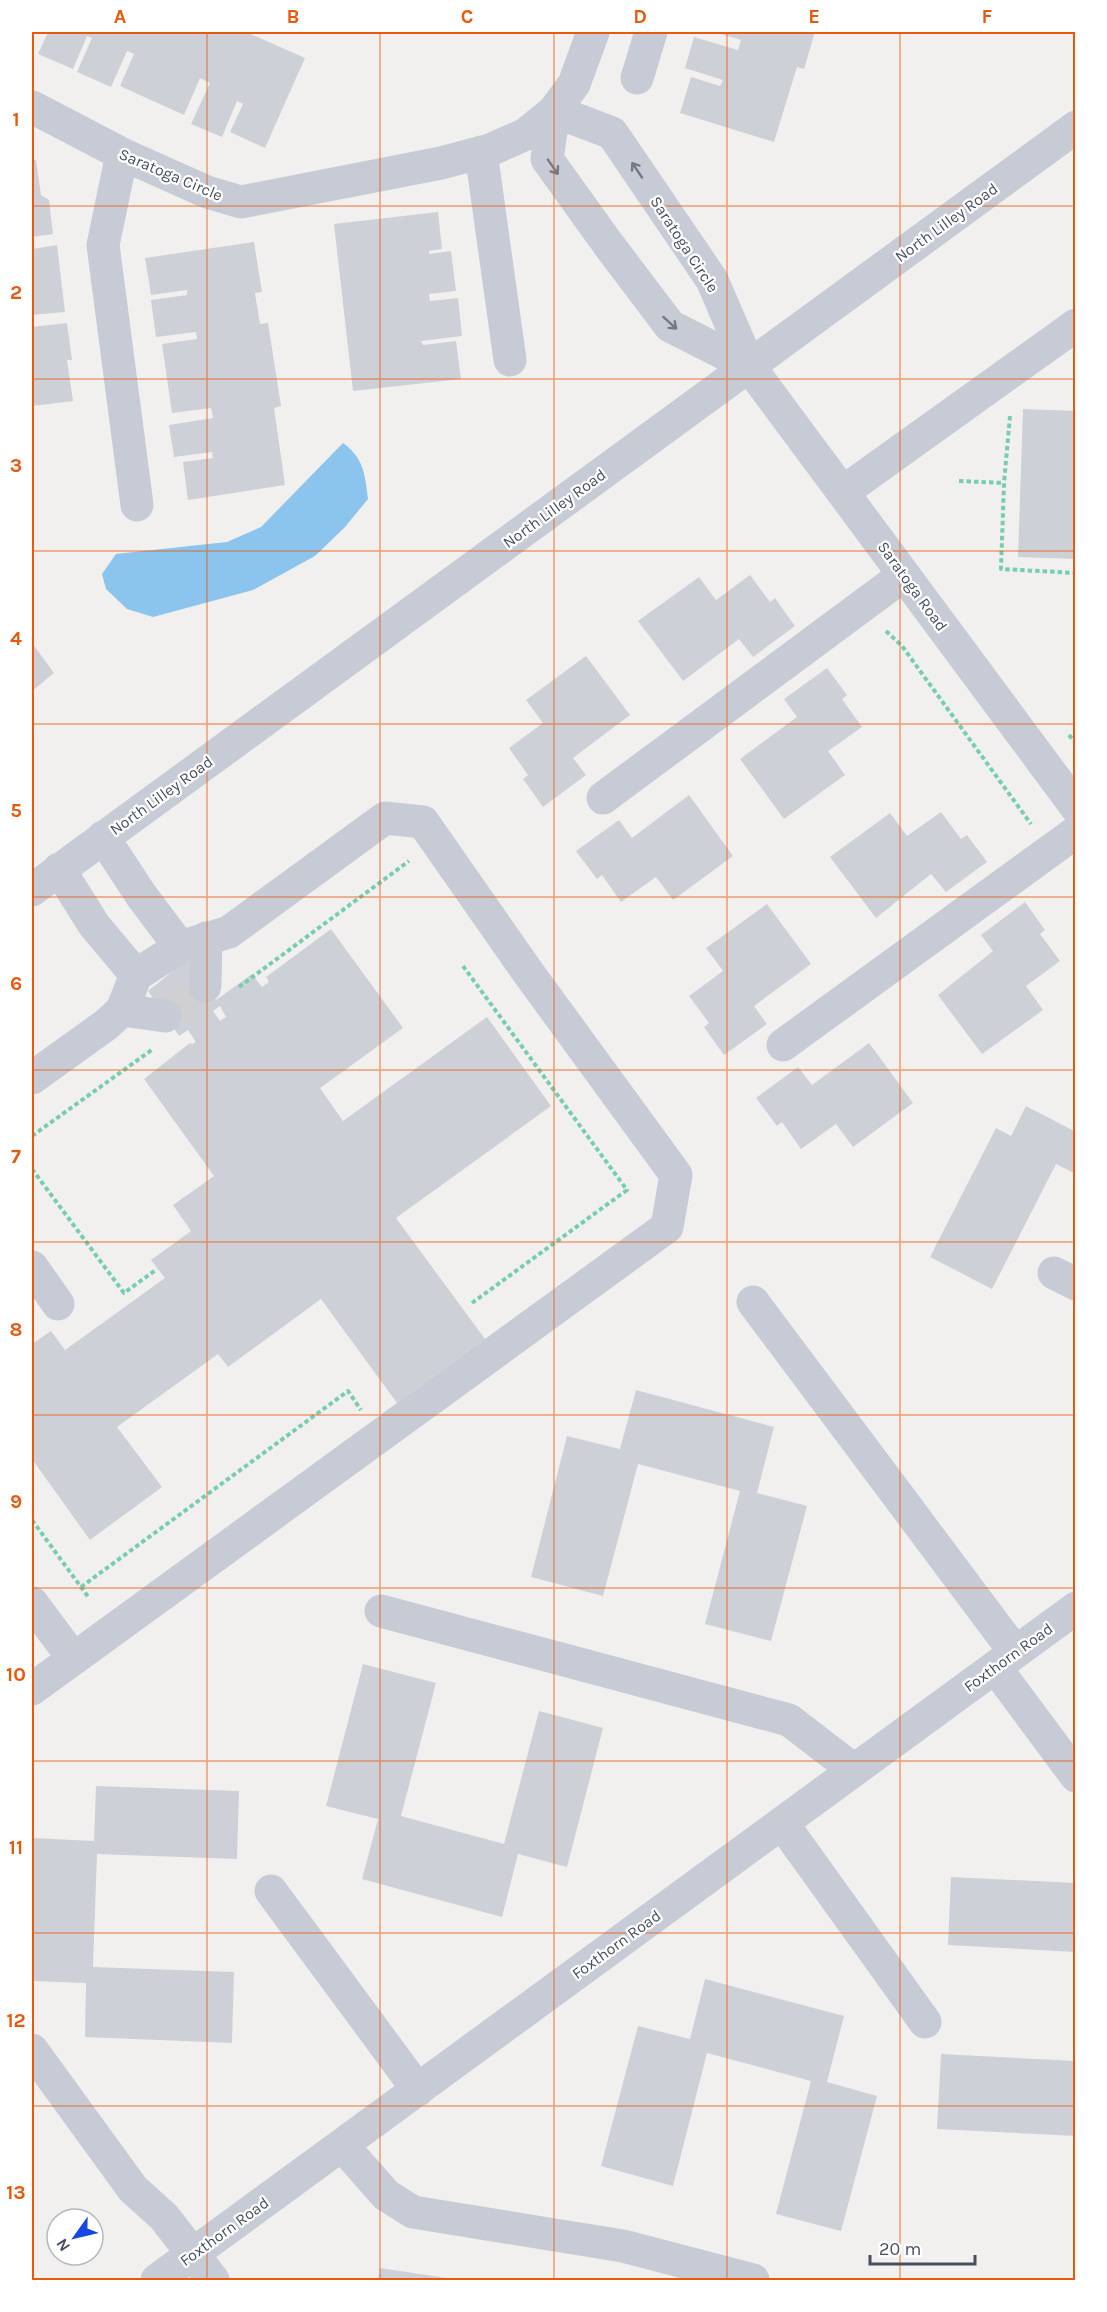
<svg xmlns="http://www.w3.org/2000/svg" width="1107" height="2312" font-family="Karla,sans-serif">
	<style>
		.water { fill: #8bc4ec }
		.building { fill: #ced0d7; fill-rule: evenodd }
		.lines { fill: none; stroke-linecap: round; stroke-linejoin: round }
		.minor-tunnel { stroke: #d0d0d2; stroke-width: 33; stroke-dasharray: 33 16; stroke-linecap: butt }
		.path { stroke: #76cdb4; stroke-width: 4; stroke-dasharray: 4.5 3; stroke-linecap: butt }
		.minor { stroke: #c6cbd6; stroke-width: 33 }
		.oneway { stroke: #737a87 }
		.grid { fill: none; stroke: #e8590c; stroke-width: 1.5; stroke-opacity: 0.55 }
		.labels { text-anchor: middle; stroke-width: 4.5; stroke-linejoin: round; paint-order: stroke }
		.street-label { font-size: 16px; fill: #474e5d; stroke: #fff }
		.neatline { fill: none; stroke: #e8590c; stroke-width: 2 }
		.grid-label { font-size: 20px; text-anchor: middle; font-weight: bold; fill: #e8590c }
	</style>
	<rect width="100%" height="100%" fill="#f2f0ef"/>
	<path class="water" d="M343,443C364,458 365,475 368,499L345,527L315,556L253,590L153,617L127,609L106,589L102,574L116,554L227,542L261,527Z"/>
	<path class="building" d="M48,32H246L305,58L265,148L230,132L243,104L237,101L222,137L191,124L210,83L200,78L184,115L120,86L134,54L127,51L111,87L77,72L92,38L87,36L73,69L38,54Z
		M715,32H815L804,69L797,67L774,142L680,113L691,77L720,86L723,80L685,68L694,37L738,50L741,40Z
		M32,160H36L41,195L49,200L53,234L32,237Z
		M438,212L442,249L429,251V254L451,251L456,291L429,294L430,301L458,298L462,336L421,341L423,345L456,341L461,379L353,391L334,224Z
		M254,242L262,292L255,293L260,324L268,323L281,406L274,408L285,485L188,500L183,462L213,458L212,452L174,457L169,425L213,418L211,408L172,413L162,344L197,339L196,332L156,337L151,300L187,295V290L151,295L145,258Z
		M57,245L65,312L32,315V249Z
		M67,323L72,360H67L73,401L32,406V327Z
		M1023,409L1076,411V559L1018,557Z
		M750,575L770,602L775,598L795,626L753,657L739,639L683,681L638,621L699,577L716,600Z
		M32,643L54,673L32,691Z
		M586,656L630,715L573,758L586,775L543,807L523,779L528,775L509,748L543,723L526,700Z
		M827,668L847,695L842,699L862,727L828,751L845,775L784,819L740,759L797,717L784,699Z
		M689,795L733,856L673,900L656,877L621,902L602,875L597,879L576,851L619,820L632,838Z
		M941,812L961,839L967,835L987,862L946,892L931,874L876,918L830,857L890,813L907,836Z
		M1025,902L1045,930L1040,934L1060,961L1026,986L1043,1010L982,1054L938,995L993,951L981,935Z
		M767,904L811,964L754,1006L767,1024L724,1055L704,1027L709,1023L689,996L723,971L706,948Z
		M331,929L403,1028L320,1088L343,1121L487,1017L551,1106L396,1218L485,1339L397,1403L321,1299L228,1367L218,1354L117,1427L162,1487L90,1540L32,1459V1344L51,1331L65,1350L165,1278L151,1260L191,1231L173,1205L214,1176L144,1079L190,1043L192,1044L196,1042L188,1030L179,1036L148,991L187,960L216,1000L252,974L262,987L269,982L266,977ZM220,1006L226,1017L220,1021L213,1011Z
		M869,1043L913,1103L853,1147L836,1124L801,1149L782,1122L777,1126L756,1098L798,1067L812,1085Z
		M1026,1106L1076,1132V1174L1056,1164L992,1289L930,1257L996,1128L1011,1136Z
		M636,1390L774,1427L757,1493L807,1506L771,1641L705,1624L740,1491L638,1464L603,1596L531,1577L567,1436L620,1449Z
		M363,1664L436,1683L401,1816L504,1844L539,1711L603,1728L567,1867L518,1854L502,1917L362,1879L378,1819L326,1806Z
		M96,1786L239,1791L237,1859L97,1854L93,1967L234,1972L232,2043L85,2037L86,1983L32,1981V1838L94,1841Z
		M951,1877L1076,1883V1952L948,1945Z
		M705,1979L844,2016L827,2082L877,2096L841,2231L776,2214L811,2081L707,2053L673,2186L601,2166L638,2026L690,2039Z
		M941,2054L1076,2061V2136L937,2129Z
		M380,2268L453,2279V2280H378Z"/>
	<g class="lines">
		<path class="minor-tunnel" d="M165,1016L205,986"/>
		<path class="path" d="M1010,416L1004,483L1001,569L1076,573
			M959,481L1004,483
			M886,631L902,646L1031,824
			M1069,735L1076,743
			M463,966L627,1190L472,1303
			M239,987L409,861
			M32,1136L153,1049
			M32,1169L124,1293L157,1269
			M32,1520L89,1598
			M81,1587L348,1391L361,1410"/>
		<path class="minor" d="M637,78L651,32
			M32,107L122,154L207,192L241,202L441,163L490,150L526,134L554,111L574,84L593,32
			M554,111L612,133L712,280L749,366L1076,807
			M554,111L547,159L608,244L670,326L749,366
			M481,152L510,360
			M122,154L103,245L137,505
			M843,492L1076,325
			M603,798L904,575
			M103,837L141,895L180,947
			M59,869L94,925L136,975
			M32,890L1076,127
			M205,986L206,938
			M122,1010L165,1016
			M783,1045L1076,832
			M32,1078L107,1024L122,1010L136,975L180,947L229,932L385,818L423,822L527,971L676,1175L667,1227L32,1689
			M32,1267L58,1304
			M1054,1273L1076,1284
			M753,1302L1015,1652
			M32,1603L73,1658
			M381,1611L789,1720L854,1770
			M995,1667L1076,1776
			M782,1823L925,2022
			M271,1891L418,2090
			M32,2050L133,2189L164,2217L213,2280
			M342,2145L386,2195L413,2212L623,2246L753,2280
			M157,2280L1076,1608"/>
	</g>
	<defs><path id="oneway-shaft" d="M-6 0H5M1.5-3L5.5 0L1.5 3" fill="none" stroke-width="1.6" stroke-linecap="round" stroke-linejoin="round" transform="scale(1.5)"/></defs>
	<g class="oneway">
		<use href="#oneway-shaft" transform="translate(553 167) rotate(55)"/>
		<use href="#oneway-shaft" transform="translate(637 170) rotate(-124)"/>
		<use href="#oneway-shaft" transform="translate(670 323) rotate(42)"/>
	</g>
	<path class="grid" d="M207,32V2280M380,32V2280M554,32V2280M727,32V2280M900,32V2280M32,206H1076M32,379H1076M32,551H1076M32,724H1076M32,897H1076M32,1070H1076M32,1242H1076M32,1415H1076M32,1588H1076M32,1761H1076M32,1933H1076M32,2106H1076"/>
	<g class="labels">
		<g class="street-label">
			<text transform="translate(171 174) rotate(23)" y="6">Saratoga Circle</text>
			<text transform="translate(946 222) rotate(-36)" y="6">North Lilley Road</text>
			<text transform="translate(685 244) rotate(57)" y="6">Saratoga Circle</text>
			<text transform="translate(554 508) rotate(-36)" y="6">North Lilley Road</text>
			<text transform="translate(913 586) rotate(54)" y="6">Saratoga Road</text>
			<text transform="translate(161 795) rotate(-36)" y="6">North Lilley Road</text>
			<text transform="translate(1008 1657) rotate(-36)" y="6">Foxthorn Road</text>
			<text transform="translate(616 1944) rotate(-36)" y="6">Foxthorn Road</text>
			<text transform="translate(224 2231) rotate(-36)" y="6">Foxthorn Road</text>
		</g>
	</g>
	<rect width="1107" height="2312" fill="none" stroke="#ffffff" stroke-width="66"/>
	<g transform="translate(75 2237) rotate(236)"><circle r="28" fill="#ffffff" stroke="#b5b8be" stroke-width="1.5"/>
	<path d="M0-4.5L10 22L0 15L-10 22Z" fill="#1947e1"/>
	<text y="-9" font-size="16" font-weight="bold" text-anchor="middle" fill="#474e5d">N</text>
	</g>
	<path d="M870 2255v9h105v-9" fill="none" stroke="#474e5d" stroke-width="3"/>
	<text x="879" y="2255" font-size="18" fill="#474e5d" stroke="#ffffff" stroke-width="4.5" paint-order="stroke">20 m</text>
	<rect x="33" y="33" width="1041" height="2246" class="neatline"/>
	<g class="grid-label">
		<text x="120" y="23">A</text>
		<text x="293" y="23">B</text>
		<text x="467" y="23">C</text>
		<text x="640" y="23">D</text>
		<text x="814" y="23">E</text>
		<text x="987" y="23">F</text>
		<text x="16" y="126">1</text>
		<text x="16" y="299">2</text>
		<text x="16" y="472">3</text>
		<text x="16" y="645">4</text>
		<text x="16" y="817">5</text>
		<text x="16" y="990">6</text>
		<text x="16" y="1163">7</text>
		<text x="16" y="1336">8</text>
		<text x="16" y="1508">9</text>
		<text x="16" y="1681">10</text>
		<text x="16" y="1854">11</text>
		<text x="16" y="2027">12</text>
		<text x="16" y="2199">13</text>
	</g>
</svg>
